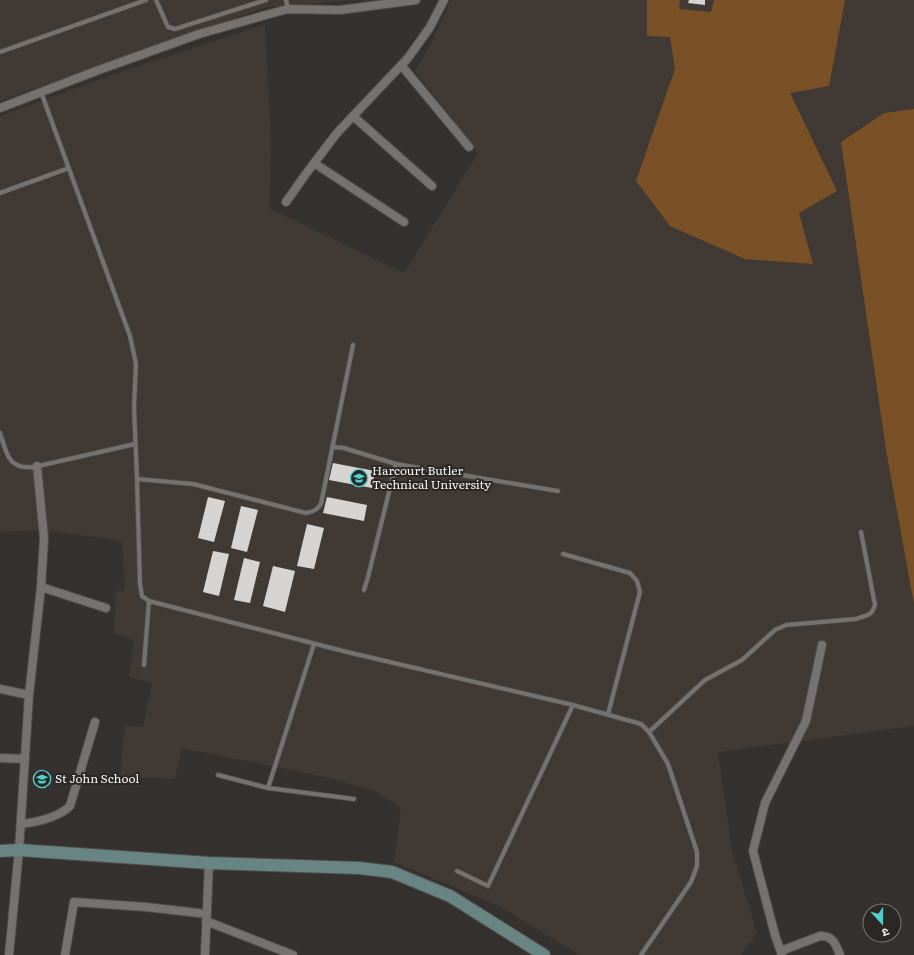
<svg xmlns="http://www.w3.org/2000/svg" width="914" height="955" font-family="Literata,'Noto Sans Devanagari',serif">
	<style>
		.built { fill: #413a34 }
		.green { fill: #7a5126 }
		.building { fill: #d7d3d1 }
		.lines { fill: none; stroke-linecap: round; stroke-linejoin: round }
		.lane-casing { stroke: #504e4c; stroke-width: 5.5 }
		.street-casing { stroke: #504e4c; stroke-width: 10 }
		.secondary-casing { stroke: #504e4c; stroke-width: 14 }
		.lane { stroke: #757270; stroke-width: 4 }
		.street { stroke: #757270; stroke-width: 8 }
		.secondary { stroke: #688584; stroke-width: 12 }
		.labels { text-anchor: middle; stroke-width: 4; stroke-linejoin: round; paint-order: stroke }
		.poi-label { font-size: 12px; fill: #f6f4f3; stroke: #2a2725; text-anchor: start }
	</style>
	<rect width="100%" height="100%" fill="#34312f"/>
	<path class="built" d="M0,0H354L267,7L0,101Z
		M451,0H914V109L884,113L841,142L886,450L914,605V726L718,752L732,851L757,933L741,955H579L499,906L394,862L401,808L373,790L325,777L182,748L175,779L120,777L125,725L143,727L152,683L129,677L134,640L114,633L116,591L125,590L122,541L44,530L0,532V116L123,71L265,24L271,145L269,208L404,273L478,153L415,71L431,44Z"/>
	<path class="green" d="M647,0H680L679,9L711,12L714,0H845L829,86L790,93L837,191L799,213L813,264L745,259L670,226L636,181L675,69L670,37L647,36Z
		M914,109V605L886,450L841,142L884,113Z"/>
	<path class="building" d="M689,0H705V5L688,3Z
		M333,463L375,471L372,488L329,480Z
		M208,497L225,501L214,542L198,538Z
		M327,497L367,505L364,521L323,513Z
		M241,506L258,510L247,552L231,548Z
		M307,524L324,528L314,569L297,566Z
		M213,551L229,554L219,596L203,592Z
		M244,558L260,562L250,603L234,600Z
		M273,566L295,571L285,612L263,606Z"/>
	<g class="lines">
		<defs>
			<path id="lane" d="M156,0L168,27L175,29L266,0
				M286,0L288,9
				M0,52L146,0
				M41,92L130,336L136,364L134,407L137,479L140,584L142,596L149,601L347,652L573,705L641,724L649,732L668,764L697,852V866L691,882L641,955
				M0,193L69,168
				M0,433C7,454 8,470 34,467L135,444
				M333,447L344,448L396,464L558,491
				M137,479L193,484L306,513C313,512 317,510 321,504L353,345
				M563,554L630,573L637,581L640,592L608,714
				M364,590L368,577L396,464
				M314,644L268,788L354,799
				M144,665L149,601
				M649,732L705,680L742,660L775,630L786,625L856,619L868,615L872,612L875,605L861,532
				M218,775L268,788
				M457,871L488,886L573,705"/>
			<path id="street" d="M401,65L469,147
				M0,108L96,71L199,34L273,13L288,9L340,10L416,0
				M353,116L432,186
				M314,163L404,222
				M286,202L308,171L337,133L408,58L430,27L444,0
				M41,587L106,608
				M0,689L29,695
				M0,758L25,759
				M21,824C37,822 58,818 70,806L95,722
				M206,921L293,955
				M781,951L820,936C833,935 836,945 840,955
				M9,955L19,850L29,695L41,587L44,538L37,466
				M65,955L74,902L146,907L207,914
				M205,955L209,863
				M782,955L775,935L753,851L765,803L806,721L822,645"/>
			<path id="secondary" d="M0,851L19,850L209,863L359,868L392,872L450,896L544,955"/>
		</defs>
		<use href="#lane" class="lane-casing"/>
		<use href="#street" class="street-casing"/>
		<use href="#secondary" class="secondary-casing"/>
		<use href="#lane" class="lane"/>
		<use href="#street" class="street"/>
		<use href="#secondary" class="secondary"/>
	</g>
	<defs>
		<symbol id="university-ring" viewBox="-11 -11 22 22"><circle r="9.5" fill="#2a2725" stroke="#52cdce" stroke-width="1.5"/><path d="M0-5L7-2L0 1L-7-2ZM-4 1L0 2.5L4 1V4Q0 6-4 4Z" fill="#52cdce"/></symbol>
		<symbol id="school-ring" viewBox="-11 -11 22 22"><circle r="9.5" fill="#2a2725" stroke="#52cdce" stroke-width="1.5"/><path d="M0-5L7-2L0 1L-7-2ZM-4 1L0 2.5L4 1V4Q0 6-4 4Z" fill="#52cdce"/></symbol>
	</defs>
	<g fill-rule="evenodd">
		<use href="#university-ring" x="349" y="468" width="20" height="20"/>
		<use href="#school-ring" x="32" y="769" width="20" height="20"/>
	</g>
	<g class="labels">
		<g class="poi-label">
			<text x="372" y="475">Harcourt Butler<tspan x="372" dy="14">Technical University</tspan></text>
			<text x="55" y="783">St John School</text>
		</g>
	</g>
	<g transform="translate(882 923) rotate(159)"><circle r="19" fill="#2a2725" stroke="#7c7977"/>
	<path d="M0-3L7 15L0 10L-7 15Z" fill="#52cdce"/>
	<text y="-6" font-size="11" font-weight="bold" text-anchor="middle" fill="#f6f4f3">उ</text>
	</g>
</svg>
